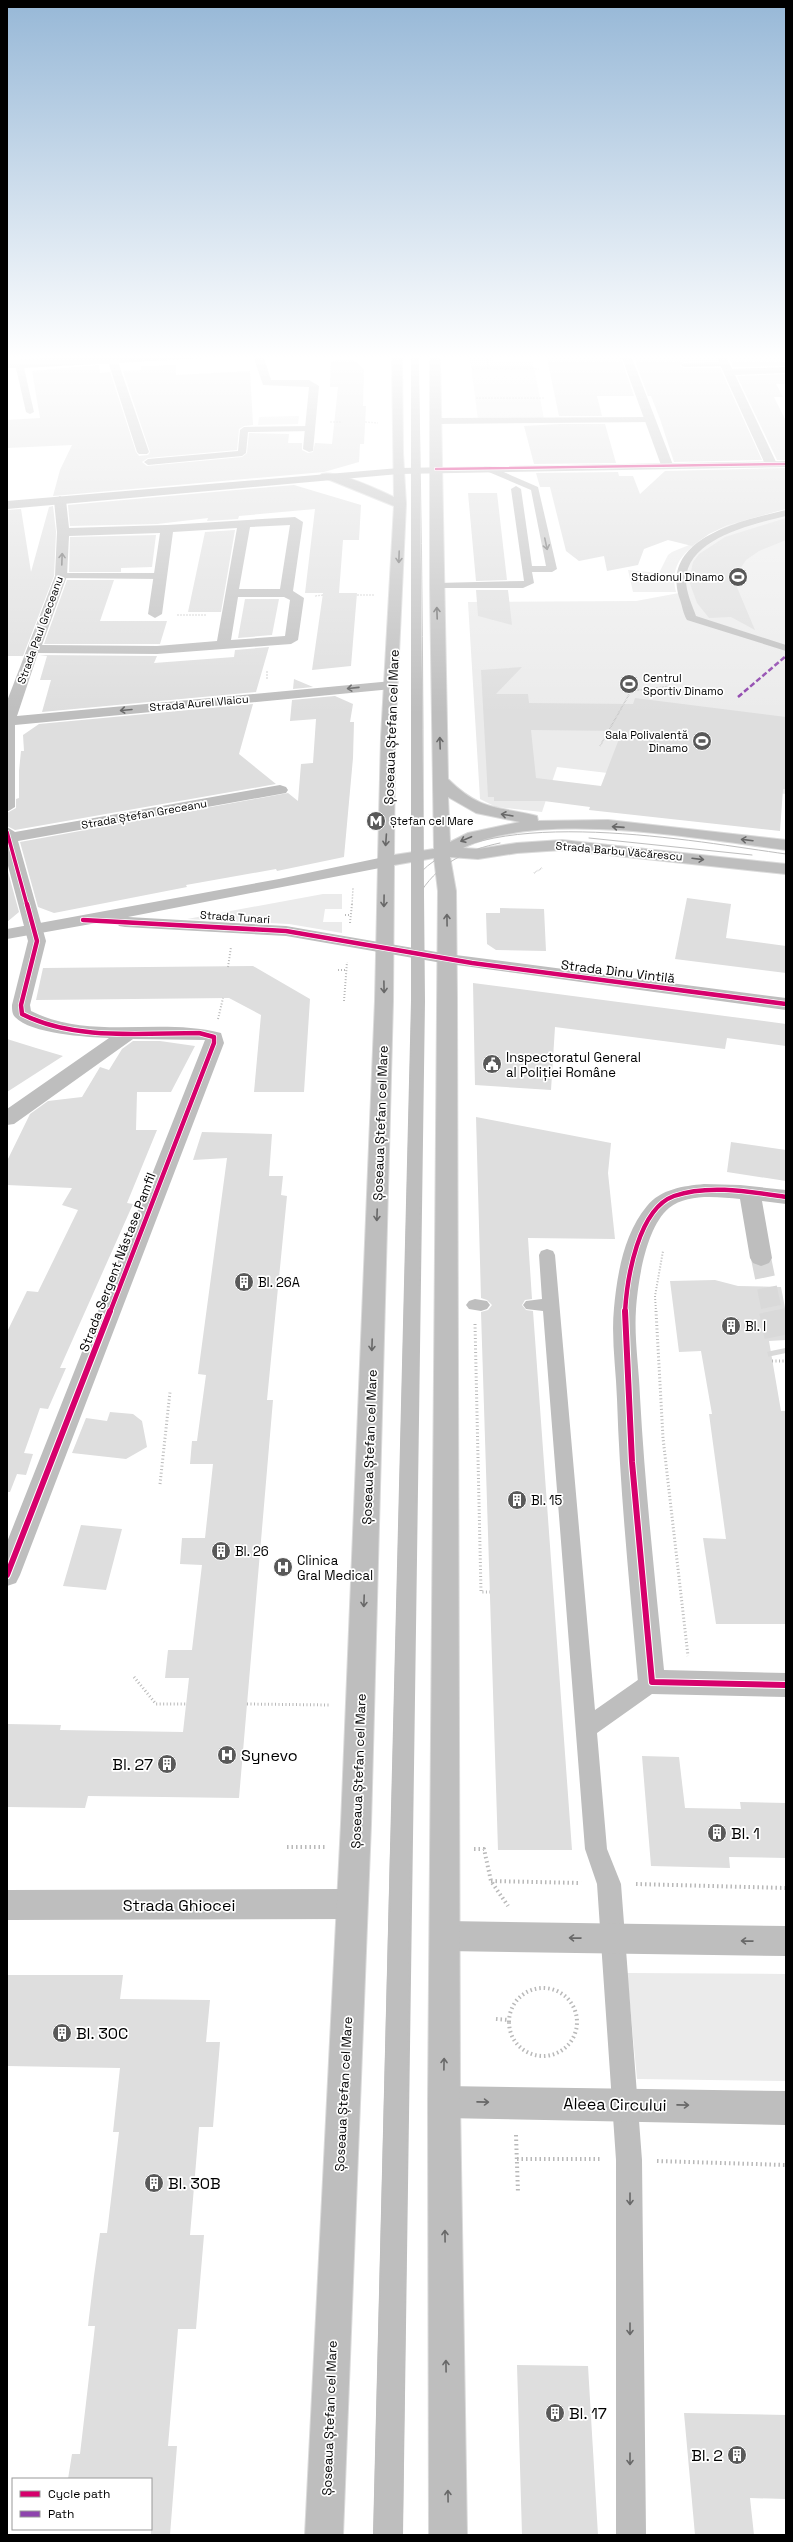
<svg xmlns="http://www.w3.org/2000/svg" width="793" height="2542" font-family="'Space Grotesk',sans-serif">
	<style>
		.green { fill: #ebebeb }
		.building { fill: #dedede; fill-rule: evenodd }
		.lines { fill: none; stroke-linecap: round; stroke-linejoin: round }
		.minor-tunnel-far1 { stroke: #d9d9d9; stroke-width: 20; stroke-dasharray: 20 10; stroke-linecap: butt }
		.minor-tunnel { stroke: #d9d9d9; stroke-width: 26; stroke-dasharray: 26 13; stroke-linecap: butt }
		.primary-casing { stroke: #dbdbdb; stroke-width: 2 }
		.path-far3 { stroke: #b9b9b9; stroke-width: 1.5; stroke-dasharray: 0.5 1; stroke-linecap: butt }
		.path-far2 { stroke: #b9b9b9; stroke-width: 2; stroke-dasharray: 1 2; stroke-linecap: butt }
		.path-far1 { stroke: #b9b9b9; stroke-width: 3; stroke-dasharray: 1 2.5; stroke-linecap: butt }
		.path { stroke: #b9b9b9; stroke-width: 4; stroke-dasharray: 1.5 3; stroke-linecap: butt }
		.service { fill: #bebebe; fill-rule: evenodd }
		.minor { fill: #bebebe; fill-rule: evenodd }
		.tertiary { fill: #bebebe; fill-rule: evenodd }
		.secondary { fill: #c2c2c2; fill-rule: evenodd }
		.primary { fill: #bebebe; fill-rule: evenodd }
		.tram-far1 { stroke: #bebebe; stroke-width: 1 }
		.tram { stroke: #bebebe; stroke-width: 1.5 }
		.quiet { stroke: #8e44ad; stroke-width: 2.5; stroke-dasharray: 5.5 2.5; stroke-linecap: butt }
		.cycleway-far3-casing { stroke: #fff; stroke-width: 4 }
		.cycleway-far2-casing { stroke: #fff; stroke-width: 5 }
		.cycleway-far1-casing { stroke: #fff; stroke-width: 6 }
		.cycleway-casing { stroke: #fff; stroke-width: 8 }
		.cycleway-far3 { stroke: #d6006c; stroke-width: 2.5 }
		.cycleway-far2 { stroke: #d6006c; stroke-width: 3.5 }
		.cycleway-far1 { stroke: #d6006c; stroke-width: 4.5 }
		.cycleway { stroke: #d6006c; stroke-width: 6 }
		.oneway { stroke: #686868 }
		.labels { text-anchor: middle; stroke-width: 3.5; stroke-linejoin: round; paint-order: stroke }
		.far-poi-label { font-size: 11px; fill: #000; stroke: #fff; text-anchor: end }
		.far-street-label { font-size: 11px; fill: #000; stroke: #fff }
		.street-label { font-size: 13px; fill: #000; stroke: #fff }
		.poi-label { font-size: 13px; fill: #000; stroke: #fff; text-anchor: start }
		.near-poi-label { font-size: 16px; fill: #000; stroke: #fff; text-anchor: start }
		.near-street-label { font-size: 16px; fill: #000; stroke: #fff }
	</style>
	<rect width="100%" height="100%" fill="#fff"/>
	<path class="green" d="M470,358H492L493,362H533L544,419L478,420Z
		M299,416L298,424L258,425L259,417Z
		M786,513V794L557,767L542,812L496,807L480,799L468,602L636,601L679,593L692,547C677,559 671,573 676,592H633L628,570L659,573L668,555L672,552L701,540L733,522Z
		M323,894H342V909H325L323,922H342V933L289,924L187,919Z
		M627,1973L786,1974V2081L637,2079Z"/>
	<path class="building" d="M547,358H621L634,396H597L602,416H559Z
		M634,358H716L717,361L684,362L679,366L684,368H720L762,460L674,462L660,419L651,396H648Z
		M729,358H786V366L733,367Z
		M349,359L358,363L364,370L363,406H366L364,444H360L359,462L324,472L53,496L60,470L72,445L7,448V420L40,418L32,371L99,365L100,373L110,372L136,452L139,456L148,455L150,452L123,371L141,370V366L176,365V375L250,371L253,425L244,426L239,429L237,450L148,458L142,462L147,466L242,457L247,453L249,433L289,434L288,443H302V450L308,453L313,452L315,443L332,444L338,387H330L331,361Z
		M786,374V384H776L783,397H774L786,421V460H777L737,376Z
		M560,424H605L616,463L534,464L524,426Z
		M786,468V509L728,525L709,534L692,546L668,540L644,549L638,565L607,571L604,556L579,561L566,551L550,487H540L536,473L618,472L619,476H633L640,494L665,471Z
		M294,485L361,505L359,540H343L339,593H357L351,666L312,670L323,593H305L315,509L239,516L238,519L207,521L208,518L157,524L70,526L68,505Z
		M468,493H497L507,580L476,581Z
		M53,506L56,532L54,576L23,656H7V510L21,509L31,572L49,507Z
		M786,518V540L759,551L746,560L738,572L736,585L755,630L731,617L709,618L697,603L689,581L693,562L699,554L725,537Z
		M235,530L221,612H188L205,532Z
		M156,535L152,567L121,568V572H69L70,537Z
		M67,580H114L100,621H167L160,644H44Z
		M476,590H508L512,625L478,616Z
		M245,599H279L272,635L238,638Z
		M269,647L256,692L42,712L51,680H40L47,656L39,655L157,656L154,663L234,657L235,650Z
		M522,667L496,694H528L529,703L633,704L635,698L786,717V789H783L780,831L589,810L590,807L544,801H494V797H488L481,670ZM531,730L622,731L601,786L536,778Z
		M294,679L313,687L293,689Z
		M335,696L353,704L350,722H354L353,758L344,857L277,871L276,869L186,885L187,887L54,913L38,907L20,842L288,793L298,801L301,764L313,763L316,719L290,721L292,700Z
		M253,704L239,754L276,784L15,830L7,826V813L16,808V799L19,798V771L21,751H24L23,735L39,724Z
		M7,868L19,912L7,922Z
		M687,898L731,904L726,938L786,946V973L675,959Z
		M500,908L544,909L546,951L496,950L487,944L486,913H500Z
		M253,966L310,999L304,1092H254L261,1015L229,998L36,1000L43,968Z
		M473,983L786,1024V1046L727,1038L725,1049L555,1027L551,1090L475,1085Z
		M7,1039L36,1048L63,1056L7,1092Z
		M133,1041H160L195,1046L171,1092H137L136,1130H157L127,1203L133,1204L60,1368H66L48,1409L40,1408L24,1453L33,1454L26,1475L17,1474L10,1492H7V1332L27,1291L38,1292L78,1210L62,1205L72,1188L7,1185V1161L30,1114L48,1101L82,1097L100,1067L109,1070L122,1049Z
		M476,1117L611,1143L608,1173L615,1239L528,1238L532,1299L525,1300L522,1305L526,1310L533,1311L572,1850H498L481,1312L488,1310L492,1305L487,1300L481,1298Z
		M202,1132L272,1134L269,1176H283L281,1195L287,1196L267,1400H273L239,1798L88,1796L85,1808L7,1807V1724L61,1725L60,1730L183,1732L189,1678H165L168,1650H192L202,1565L180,1564L182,1538H205L213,1464H190L192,1441H197L206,1375L198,1374L227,1158L193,1160Z
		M731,1142L786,1150V1181L727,1172Z
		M715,1280L738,1286L781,1287L786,1313V1340L769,1341L781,1411H786V1624H716L703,1538L726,1539L709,1414H712L701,1351L679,1352L670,1281Z
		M110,1412L133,1414L142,1421L147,1447L126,1459L72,1453L86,1418L107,1421Z
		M81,1525L122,1529L106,1590L63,1586Z
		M642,1756L679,1757L685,1808L741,1809L740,1802L786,1803V1858L729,1857L730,1868L651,1866Z
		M7,1975H123L120,1999L210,2000L206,2042H220L213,2127H199L190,2235H204L196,2329H178L168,2446H177L170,2535H151V2479H68L72,2454H80L95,2326H88L94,2276L100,2233H107L119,2132H113L120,2068L7,2066Z
		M517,2365L588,2366L598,2535H522Z
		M684,2413L786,2415V2499L750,2498L754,2535H695Z"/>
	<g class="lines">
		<path class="minor-tunnel-far1" d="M761,1258L772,1312"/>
		<path class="minor-tunnel" d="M772,1311L781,1354"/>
		<defs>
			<path id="primary" d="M392,358H402L403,453L406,504L395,738L394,855L434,849L430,586V358H440L448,779C480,811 497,806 537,816L538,821L608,820L786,840V850C698,839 542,809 463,848L478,849L517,843L562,840L786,864V874L562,850L517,853L478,859L450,857L456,891L457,999L460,2102L467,2535H429L428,2102L438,891L434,858L394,865L393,1001L371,1824L343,2535H305L341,1824L375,1001L378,865L376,862L378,859L381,738L394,506L320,476L322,474C337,470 379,490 394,497ZM448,797L476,813L520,822L468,833L450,842Z"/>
		</defs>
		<use href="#primary" class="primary-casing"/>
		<path class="path-far3" d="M487,358L488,369
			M472,369H539
			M476,398H544
			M330,422H341
			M365,422L378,423
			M357,595H374
			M315,596L323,595
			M177,615H206
			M267,671V679
			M600,746L631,691L671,686
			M534,873L542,868
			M352,905L353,888"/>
		<path class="path-far2" d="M345,915H351
			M350,923L352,904
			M228,967L231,947
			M338,970H346
			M344,1001L347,962
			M218,1019L223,998
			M656,1312L655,1296L663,1251"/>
		<path class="path-far1" d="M656,1311L663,1438L688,1656
			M475,1324L481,1592H490
			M772,1361H786
			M160,1484L170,1392
			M134,1677L156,1704H186
			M247,1704L331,1705"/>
		<path class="path" d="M287,1847H325
			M474,1849H484L491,1881L508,1906
			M491,1881L581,1883
			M636,1884L786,1888
			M509 2022a34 34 0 1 1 68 0a34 34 0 1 1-68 0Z
			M496,2019L509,2020
			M516,2135L518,2193
			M517,2159H602
			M657,2161L786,2165"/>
		<path class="service" d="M136,358H207L24,368L34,412L30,414L26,412L16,368H7V364L19,361L23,363Z
			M411,358H419L425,1001L403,2535H373L411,1001Z
			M724,362H727V366L684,367L680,365L684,363Z
			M650,417L653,418V422L436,424L432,421L436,418Z
			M310,426L314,429L313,431L248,432L246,453L242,456L148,465L144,462L148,459L238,451L240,430L244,427Z
			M484,466H490L538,487L557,569L552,572H532L534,583L523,588H432L431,586L436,583L524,581L511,489L516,486L521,489L532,566H546L531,490L484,470Z
			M786,510V516C754,524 687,538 686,580C686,592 692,605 696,616L786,645V651L687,620C683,614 682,604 679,597C661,537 744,520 786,510Z
			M61,573H160L165,576L160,579L57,578L56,576Z
			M547,1249L553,1251L555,1255L595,1710L645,1675L652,1673L659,1675L663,1682L659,1689L597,1733L607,1849L621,1884L642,2160L646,2535H616V2160L597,1884L585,1849L543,1311L526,1309L523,1305L526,1301L542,1299L539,1255L541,1251Z
			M475,1299L487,1301L490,1305L487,1309L481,1311L469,1309L466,1305L469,1301Z"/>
		<path class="minor" d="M107,358L117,359L149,452L147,454H139L137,452Z
			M254,358H264L271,380H309L319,386L313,451L309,452L303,449L309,387L263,385Z
			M622,358H632L673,465L671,467L667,468L661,465Z
			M717,358H727L732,369L786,367V373L735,375L777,464L775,466H767L765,464Z
			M60,496L66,500L69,528L167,525L295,517L303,522L293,591L304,598L298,640L291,644L157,654L38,653L17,716L392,681L399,685L392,689L15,725V807L7,812V701L55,576L57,532L54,500ZM290,525L280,589H239L250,527ZM237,528L217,641L157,646L42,645L67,576L69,536L160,533L148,614L155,618L162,614L173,532ZM238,597H284L290,600L285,636L231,640Z
			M280,785L286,787L288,790L286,793L18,841L46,941L30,1005L31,1011C90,1041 159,1017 221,1033L224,1043L20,1575L16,1583L7,1586V1542L205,1040L133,1039L14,1124L7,1125V1109L109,1038C86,1037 31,1034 15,1017C12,1014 12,1009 12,1005L28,941L7,862V827L15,832Z
			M448,954L786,998V1010L442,963L439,959L442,955Z
			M704,1184L740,1185L786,1190V1204L762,1201L772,1258L769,1263L761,1266L753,1263L750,1258L740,1199C718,1197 688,1193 669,1208C646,1227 638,1281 636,1309C634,1338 639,1368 640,1397C645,1488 655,1579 664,1670L786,1673V1697L652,1694L642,1691L638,1682C630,1588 620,1494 617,1399C616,1369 611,1338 614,1308C617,1275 624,1233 647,1206C661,1189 683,1186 704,1184Z
			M352,1889L363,1894L367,1904L363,1914L352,1919L7,1920V1890Z
			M445,1921L786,1926V1956L445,1951L434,1947L430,1936L434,1925Z
			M444,2086L786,2091V2125L444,2118L432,2114L428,2102L432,2090Z"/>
		<path class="tertiary" d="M786,461V467L399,474L7,509V501L399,468Z
			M384,857L390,858L392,862L390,866L128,917L286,926L448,954L454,955L457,959L454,963L448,964L286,936L125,927L119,926L116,922L119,919L7,939V929L279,879Z"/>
		<path class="secondary" d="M43,358H128L123,361L7,366V360Z"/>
		<use href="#primary" class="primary"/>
		<path class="tram-far1" d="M589,838L752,855
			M421,872C488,802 698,842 786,854
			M422,890C441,862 467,850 500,843
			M391,1844L412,1001V358
			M411,1844C418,1349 430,853 418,358"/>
		<path class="tram" d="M374,2535L391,1843
			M402,2535L411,1843"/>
		<path class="quiet" d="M738,697L786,656"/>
		<defs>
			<path id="cycleway-far3" d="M436,469L786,464"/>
			<path id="cycleway-far2" d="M7,832L27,905"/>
			<path id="cycleway-far1" d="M27,904L37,941L21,1005L22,1014C75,1041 142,1033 199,1033L214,1037V1043L110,1312
				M83,920L286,931L472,963L786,1004
				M625,1312C627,1278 638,1209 674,1196C709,1184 751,1192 786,1197"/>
			<path id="cycleway" d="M625,1311L632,1462L652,1682L786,1685
				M7,1575L110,1311"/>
		</defs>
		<use href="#cycleway-far3" class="cycleway-far3-casing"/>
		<use href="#cycleway-far2" class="cycleway-far2-casing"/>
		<use href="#cycleway-far1" class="cycleway-far1-casing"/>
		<use href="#cycleway" class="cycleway-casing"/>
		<use href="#cycleway-far3" class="cycleway-far3"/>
		<use href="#cycleway-far2" class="cycleway-far2"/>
		<use href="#cycleway-far1" class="cycleway-far1"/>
		<use href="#cycleway" class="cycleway"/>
	</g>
	<defs><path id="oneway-shaft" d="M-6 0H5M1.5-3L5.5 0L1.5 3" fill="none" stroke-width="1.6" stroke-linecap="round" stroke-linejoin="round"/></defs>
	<g class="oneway">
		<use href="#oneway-shaft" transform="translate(546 544) rotate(78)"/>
		<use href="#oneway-shaft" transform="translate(399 557) rotate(92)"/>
		<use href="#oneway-shaft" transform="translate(62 559) rotate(-88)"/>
		<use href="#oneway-shaft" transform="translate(437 613) rotate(-92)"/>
		<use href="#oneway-shaft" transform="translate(353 688) rotate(174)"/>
		<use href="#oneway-shaft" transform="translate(126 710) rotate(175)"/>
		<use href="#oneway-shaft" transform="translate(440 743) rotate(-92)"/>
		<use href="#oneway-shaft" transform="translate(507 815) rotate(-171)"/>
		<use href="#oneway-shaft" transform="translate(618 827) rotate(-176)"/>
		<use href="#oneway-shaft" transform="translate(466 839) rotate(157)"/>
		<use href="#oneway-shaft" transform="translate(386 840) rotate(94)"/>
		<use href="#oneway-shaft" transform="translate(747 840) rotate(-173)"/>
		<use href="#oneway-shaft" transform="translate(698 859) rotate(7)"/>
		<use href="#oneway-shaft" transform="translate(384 901) rotate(91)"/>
		<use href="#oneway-shaft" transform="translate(447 920) rotate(-91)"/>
		<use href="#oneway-shaft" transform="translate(384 987) rotate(89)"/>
		<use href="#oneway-shaft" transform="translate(377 1215) rotate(92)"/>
		<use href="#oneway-shaft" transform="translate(372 1345) rotate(92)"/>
		<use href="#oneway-shaft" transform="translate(364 1601) rotate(92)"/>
		<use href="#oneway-shaft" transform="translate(575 1938) rotate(-179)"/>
		<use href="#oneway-shaft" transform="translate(747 1941) rotate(-179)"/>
		<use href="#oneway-shaft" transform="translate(444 2064) rotate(-89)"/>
		<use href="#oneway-shaft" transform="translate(483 2102) rotate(1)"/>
		<use href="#oneway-shaft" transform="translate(683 2105) rotate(1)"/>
		<use href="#oneway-shaft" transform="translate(630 2199) rotate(90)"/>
		<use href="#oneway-shaft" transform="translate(445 2236) rotate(-91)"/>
		<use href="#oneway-shaft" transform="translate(630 2329) rotate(90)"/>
		<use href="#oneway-shaft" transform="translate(446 2366) rotate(-91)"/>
		<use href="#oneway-shaft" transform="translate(630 2459) rotate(90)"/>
		<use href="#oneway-shaft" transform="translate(448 2496) rotate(-91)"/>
	</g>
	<linearGradient id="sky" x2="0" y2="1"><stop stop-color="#97b8d7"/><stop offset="0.5" stop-color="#fff"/><stop offset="1" stop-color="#fff" stop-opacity="0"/></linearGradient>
	<rect width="793" height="714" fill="url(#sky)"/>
	<defs>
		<symbol id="stadium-disc" viewBox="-11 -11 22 22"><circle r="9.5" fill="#595959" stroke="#fff"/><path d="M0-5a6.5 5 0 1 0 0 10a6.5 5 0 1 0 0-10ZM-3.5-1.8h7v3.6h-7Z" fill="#fff"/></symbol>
		<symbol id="metro-disc" viewBox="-11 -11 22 22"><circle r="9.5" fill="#595959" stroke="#fff"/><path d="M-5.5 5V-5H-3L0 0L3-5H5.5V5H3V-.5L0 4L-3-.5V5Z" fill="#fff"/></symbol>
		<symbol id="civic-disc" viewBox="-11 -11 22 22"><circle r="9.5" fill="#595959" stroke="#fff"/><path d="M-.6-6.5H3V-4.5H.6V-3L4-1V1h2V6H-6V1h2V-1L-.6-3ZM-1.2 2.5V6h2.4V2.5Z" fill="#fff"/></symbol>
		<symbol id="building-disc" viewBox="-11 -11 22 22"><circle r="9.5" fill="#595959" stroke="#fff"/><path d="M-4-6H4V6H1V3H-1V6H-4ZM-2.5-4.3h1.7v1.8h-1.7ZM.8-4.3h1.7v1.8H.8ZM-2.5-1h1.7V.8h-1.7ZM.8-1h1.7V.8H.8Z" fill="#fff"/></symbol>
		<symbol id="hospital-disc" viewBox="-11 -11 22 22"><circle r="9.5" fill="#595959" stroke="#fff"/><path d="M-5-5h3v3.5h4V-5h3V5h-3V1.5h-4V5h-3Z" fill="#fff"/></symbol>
	</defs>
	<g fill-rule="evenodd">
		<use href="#stadium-disc" x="727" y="566" width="22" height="22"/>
		<use href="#stadium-disc" x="618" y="673" width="22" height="22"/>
		<use href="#stadium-disc" x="691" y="730" width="22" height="22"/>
		<use href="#metro-disc" x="365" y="810" width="22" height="22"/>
		<use href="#civic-disc" x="481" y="1053" width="22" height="22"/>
		<use href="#building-disc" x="233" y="1271" width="22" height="22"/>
		<use href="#building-disc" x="720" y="1315" width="22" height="22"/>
		<use href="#building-disc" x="506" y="1489" width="22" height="22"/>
		<use href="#building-disc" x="210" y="1540" width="22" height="22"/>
		<use href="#hospital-disc" x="272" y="1556" width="22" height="22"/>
		<use href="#hospital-disc" x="216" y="1744" width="22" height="22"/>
		<use href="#building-disc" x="156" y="1753" width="22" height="22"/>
		<use href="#building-disc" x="706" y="1822" width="22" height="22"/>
		<use href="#building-disc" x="51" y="2022" width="22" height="22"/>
		<use href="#building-disc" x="143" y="2172" width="22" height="22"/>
		<use href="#building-disc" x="544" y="2402" width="22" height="22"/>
		<use href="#building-disc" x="726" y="2444" width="22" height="22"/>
	</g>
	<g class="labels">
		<g class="far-poi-label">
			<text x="724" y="581">Stadionul Dinamo</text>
			<text x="643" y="682" text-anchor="start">Centrul<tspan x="643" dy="13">Sportiv Dinamo</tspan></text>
			<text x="688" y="739">Sala Polivalentă<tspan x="688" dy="13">Dinamo</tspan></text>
			<text x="390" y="825" text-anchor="start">Ștefan cel Mare</text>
		</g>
		<g class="far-street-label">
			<text transform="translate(40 630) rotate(-70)" y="4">Strada Paul Greceanu</text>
			<text transform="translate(199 703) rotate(-5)" y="4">Strada Aurel Vlaicu</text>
			<text transform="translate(144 814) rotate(-10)" y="4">Strada Ștefan Greceanu</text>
			<text transform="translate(619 851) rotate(5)" y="4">Strada Barbu Văcărescu</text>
			<text transform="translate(235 917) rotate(4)" y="4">Strada Tunari</text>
		</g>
		<g class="street-label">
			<text transform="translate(391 727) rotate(-88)" y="5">Șoseaua Ștefan cel Mare</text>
			<text transform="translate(618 971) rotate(7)" y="5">Strada Dinu Vintilă</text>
			<text transform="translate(380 1123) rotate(-88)" y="5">Șoseaua Ștefan cel Mare</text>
			<text transform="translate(117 1262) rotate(-69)" y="5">Strada Sergent Năstase Pamfil</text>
			<text transform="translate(369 1447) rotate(-88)" y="5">Șoseaua Ștefan cel Mare</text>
			<text transform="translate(358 1771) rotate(-88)" y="5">Șoseaua Ștefan cel Mare</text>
			<text transform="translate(343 2094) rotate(-87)" y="5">Șoseaua Ștefan cel Mare</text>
			<text transform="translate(329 2418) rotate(-88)" y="5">Șoseaua Ștefan cel Mare</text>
		</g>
		<g class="poi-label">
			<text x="506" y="1062">Inspectoratul General<tspan x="506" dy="15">al Poliției Române</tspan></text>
			<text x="258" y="1287">Bl. 26A</text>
			<text x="745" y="1331">Bl. I</text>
			<text x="531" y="1505">Bl. 15</text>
			<text x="235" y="1556">Bl. 26</text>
			<text x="297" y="1565">Clinica<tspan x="297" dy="15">Gral Medical</tspan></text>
		</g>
		<g class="near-poi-label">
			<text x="241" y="1761">Synevo</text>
			<text x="153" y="1770" text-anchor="end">Bl. 27</text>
			<text x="731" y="1839">Bl. 1</text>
			<text x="76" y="2039">Bl. 30C</text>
			<text x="168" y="2189">Bl. 30B</text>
			<text x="569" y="2419">Bl. 17</text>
			<text x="723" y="2461" text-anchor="end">Bl. 2</text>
		</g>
		<g class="near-street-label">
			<text x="179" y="1911">Strada Ghiocei</text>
			<text transform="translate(615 2104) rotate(1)" y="6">Aleea Circului</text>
		</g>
	</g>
	<rect width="793" height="2542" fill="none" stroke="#000000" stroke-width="16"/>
	<rect x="12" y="2478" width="140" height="52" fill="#ffffff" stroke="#999999"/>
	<rect x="20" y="2491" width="20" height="6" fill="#d6006c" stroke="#999999"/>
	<text x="48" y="2498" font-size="12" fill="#000000">Cycle path</text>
	<rect x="20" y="2511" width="20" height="6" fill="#8e44ad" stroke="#999999"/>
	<text x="48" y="2518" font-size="12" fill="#000000">Path</text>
</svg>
